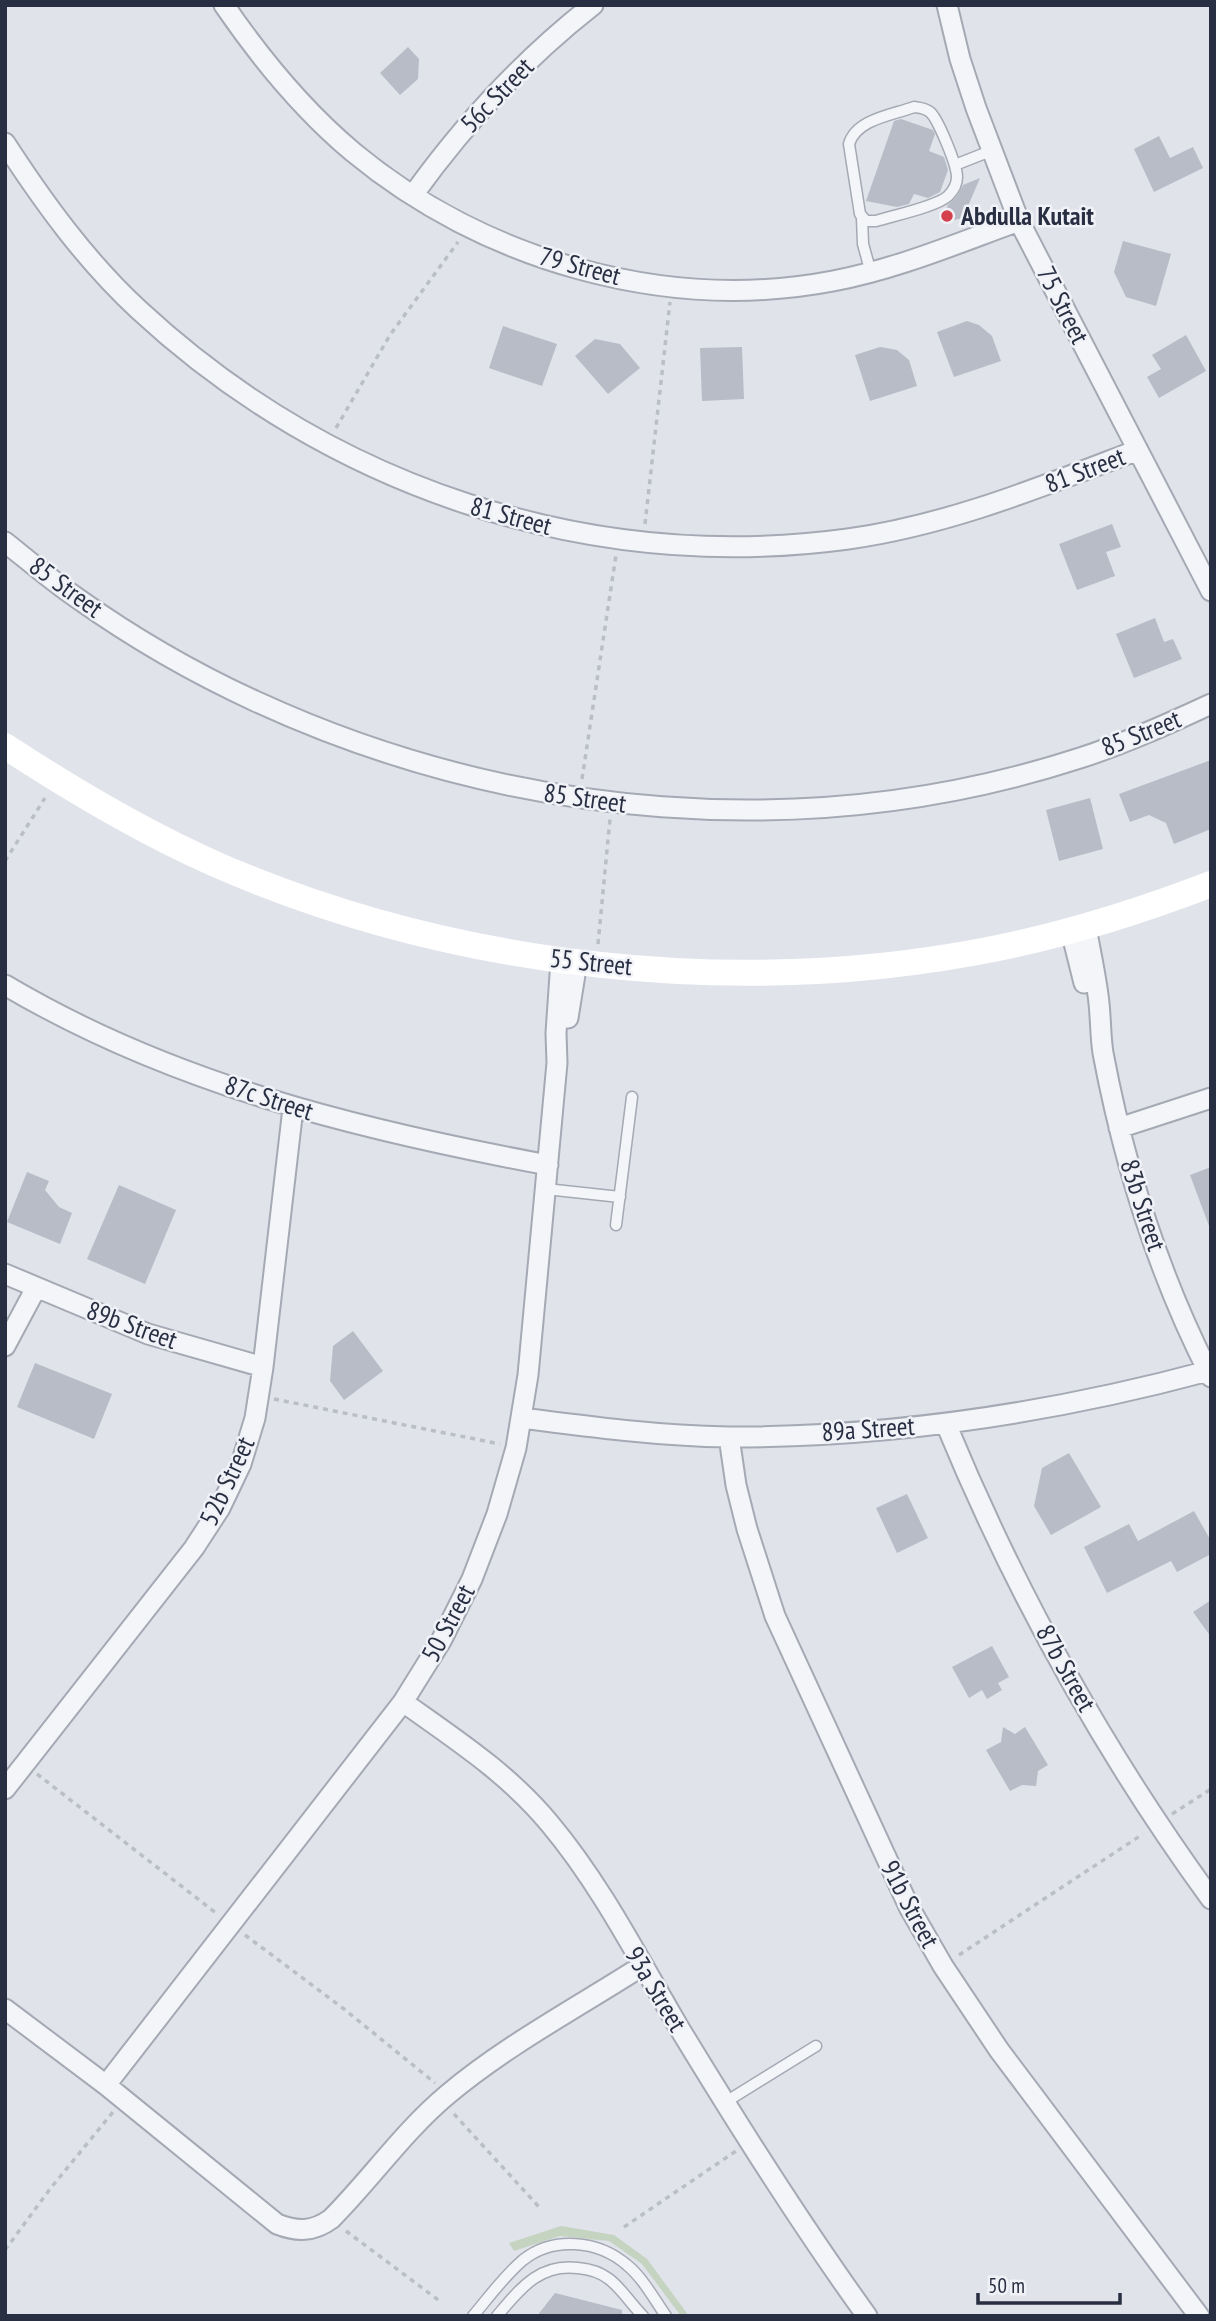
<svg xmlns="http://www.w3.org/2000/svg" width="1216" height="2321" font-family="'PT Sans Narrow',sans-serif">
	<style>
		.green { fill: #c4d4c1 }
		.building { fill: #b7bcc7 }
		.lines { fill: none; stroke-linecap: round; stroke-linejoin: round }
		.lane-casing { stroke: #a5a9b4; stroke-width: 13 }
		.street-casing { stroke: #a5a9b4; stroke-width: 23 }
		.path { stroke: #babec5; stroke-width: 3.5; stroke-dasharray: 5 5; stroke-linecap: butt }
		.lane { stroke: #f3f5f8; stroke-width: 10 }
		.street { stroke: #f3f5f8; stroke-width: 19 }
		.secondary { stroke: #fff; stroke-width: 26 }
		.poi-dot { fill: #d4404b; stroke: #f0f2f7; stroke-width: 2.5 }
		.labels { text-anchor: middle; stroke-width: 5; stroke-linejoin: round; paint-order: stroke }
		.street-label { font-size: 26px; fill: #282f42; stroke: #f0f2f7 }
		.poi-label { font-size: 26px; font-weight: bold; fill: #282f42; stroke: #f0f2f7; text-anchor: start }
	</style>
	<rect width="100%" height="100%" fill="#e0e3ea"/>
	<path class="green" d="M561,2226L614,2235L647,2259L689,2316H681L642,2264L609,2241L560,2236L514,2251L509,2243Z"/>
	<path class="building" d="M408,47L419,59L418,79L400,95L380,73Z
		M901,119L933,130L935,134L929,151L944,157L948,170L940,192L928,198L914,194L909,204L897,207L866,201L894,121Z
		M1159,136L1170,158L1193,147L1203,168L1154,192L1134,149Z
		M980,178L963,218L950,221L947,206L957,196L963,185Z
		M1123,241L1171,254L1156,306L1126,297L1114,272Z
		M967,321L979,325L992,336L1001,361L954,377L937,332Z
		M503,326L557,344L542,386L489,368Z
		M1186,335L1206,371L1159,398L1147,377L1161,369L1152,355Z
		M595,339L620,344L640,368L608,394L575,356Z
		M742,347L744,399L702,401L700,348Z
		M880,347L897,350L909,360L917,386L870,401L855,355Z
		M1112,524L1121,547L1106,552L1115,576L1077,590L1059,544Z
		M1155,618L1164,642L1173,639L1182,659L1134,678L1116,634Z
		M1211,760V829L1174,844L1166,823L1149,815L1130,822L1119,794Z
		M1090,798L1103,849L1059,861L1046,810Z
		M1211,1167V1226H1209L1190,1175Z
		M27,1172L49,1181L45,1190L59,1207L72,1213L60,1244L7,1222Z
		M119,1185L176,1210L145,1284L87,1259Z
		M353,1331L383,1371L344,1400L330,1381L333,1346Z
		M35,1363L112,1394L94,1439L17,1407Z
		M1069,1453L1101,1507L1051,1535L1034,1506L1042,1468Z
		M907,1494L928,1538L897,1553L876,1508Z
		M1194,1511L1211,1541V1554L1177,1572L1171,1561L1107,1593L1084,1547L1129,1524L1138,1541Z
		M1211,1600V1637L1193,1612Z
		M992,1646L1009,1677L998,1683L1002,1690L987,1699L982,1690L969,1698L952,1667Z
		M1003,1727L1015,1734L1025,1727L1048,1765L1038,1771L1036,1786L1022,1785L1010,1791L986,1750L1001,1742Z
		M555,2293L622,2310V2316H537Z"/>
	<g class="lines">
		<defs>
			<path id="lane" d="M914,107C921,108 925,108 930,112C938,119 957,165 957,177C957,184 953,191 948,196C938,206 892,216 876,221H866L860,214L849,144C856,119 893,115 914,107Z
				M955,165L993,150
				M862,218L863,244L871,273
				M546,1189L620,1197
				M616,1225L632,1097
				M724,2103L816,2046
				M473,2316C489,2297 504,2276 523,2260C553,2236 598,2240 627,2265C643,2278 654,2299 666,2316
				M497,2316C520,2289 539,2263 578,2268C589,2269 600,2272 609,2279C622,2289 631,2304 643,2316"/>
			<path id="street" d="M224,5C261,59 303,110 353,152C483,260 666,313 833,281C897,269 958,243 1019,221
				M947,5L960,59L976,108L1019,221L1211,591
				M5,143C44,203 86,261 139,310C330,487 588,574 848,539C949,525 1043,486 1138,450
				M413,195C464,124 524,59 593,5
				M5,542C29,561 52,581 77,598C132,637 194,673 255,701C511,819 809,846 1080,758C1124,744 1168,724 1211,704
				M1086,927C1090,950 1095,972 1098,995C1101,1015 1100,1034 1103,1053C1124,1164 1159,1276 1211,1377
				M1071,931L1084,983
				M5,985C172,1084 360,1130 548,1165
				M568,1018L577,962
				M1119,1128L1211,1098
				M5,1274L148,1334L263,1367
				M5,1346L36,1288
				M522,1418C591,1427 660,1436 729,1437C891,1437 1052,1413 1208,1371
				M946,1424C1015,1591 1104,1752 1211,1899
				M729,1437L736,1485L747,1529L775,1616L909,1907L943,1966L999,2050L1199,2316
				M403,1702C455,1739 509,1774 550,1824C601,1885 638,1958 678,2026C738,2125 799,2222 867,2316
				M5,1789L194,1548L220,1508L241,1464L255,1418L263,1367L293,1108
				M5,2009L106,2085L277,2224C297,2232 313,2232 331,2219C371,2179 403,2132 447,2095C505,2046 578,2007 642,1966
				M106,2085L403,1702L441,1641L472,1579L497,1514L516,1448L528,1375L557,1063L556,1033L561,960"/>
		</defs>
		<use href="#lane" class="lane-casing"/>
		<use href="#street" class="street-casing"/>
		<path class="path" d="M336,428L390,335L458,242
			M645,524L670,302
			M582,779L616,555
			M5,861L45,798
			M598,944L610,819
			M274,1399L500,1444
			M37,1774L216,1913
			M1172,1814L1211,1789
			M245,1935L344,2009L435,2083
			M959,1955L1143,1834
			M454,2114L540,2208
			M624,2227L736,2151
			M346,2231L441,2302
			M5,2250L50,2189L113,2112"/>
		<use href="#lane" class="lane"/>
		<use href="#street" class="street"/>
		<path class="secondary" d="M5,746C72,790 141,831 215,864C455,969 742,1000 998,948C1071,933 1141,911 1211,884"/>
	</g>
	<circle class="poi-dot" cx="947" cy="216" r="7"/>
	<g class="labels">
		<g class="street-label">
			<text transform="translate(497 95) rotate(-46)" y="9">56c Street</text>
			<text transform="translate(580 266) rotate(15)" y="9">79 Street</text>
			<text transform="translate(1063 305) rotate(63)" y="9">75 Street</text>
			<text transform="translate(1085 470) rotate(-21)" y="9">81 Street</text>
			<text transform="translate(511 516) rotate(15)" y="9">81 Street</text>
			<text transform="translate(66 587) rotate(36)" y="9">85 Street</text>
			<text transform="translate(1141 733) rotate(-22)" y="9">85 Street</text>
			<text transform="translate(585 798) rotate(8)" y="9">85 Street</text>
			<text transform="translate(591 962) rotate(6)" y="9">55 Street</text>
			<text transform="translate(269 1098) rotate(18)" y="9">87c Street</text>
			<text transform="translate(1143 1205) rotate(72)" y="9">83b Street</text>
			<text transform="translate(132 1325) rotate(20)" y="9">89b Street</text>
			<text transform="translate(868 1429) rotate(-4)" y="9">89a Street</text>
			<text transform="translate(227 1481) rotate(-65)" y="9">52b Street</text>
			<text transform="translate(448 1623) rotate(-62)" y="9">50 Street</text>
			<text transform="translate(1066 1668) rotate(61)" y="9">87b Street</text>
			<text transform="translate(910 1904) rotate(62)" y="9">91b Street</text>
			<text transform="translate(656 1989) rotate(59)" y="9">93a Street</text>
		</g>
		<g class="poi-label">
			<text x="961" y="225">Abdulla Kutait</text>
		</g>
	</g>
	<rect width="1216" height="2321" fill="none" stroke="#282f42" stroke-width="14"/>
	<path d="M978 2293v10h142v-10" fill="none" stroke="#282f42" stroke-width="3.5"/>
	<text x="988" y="2293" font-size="21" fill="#282f42" stroke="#f0f2f7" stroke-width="5" paint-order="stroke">50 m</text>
</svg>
